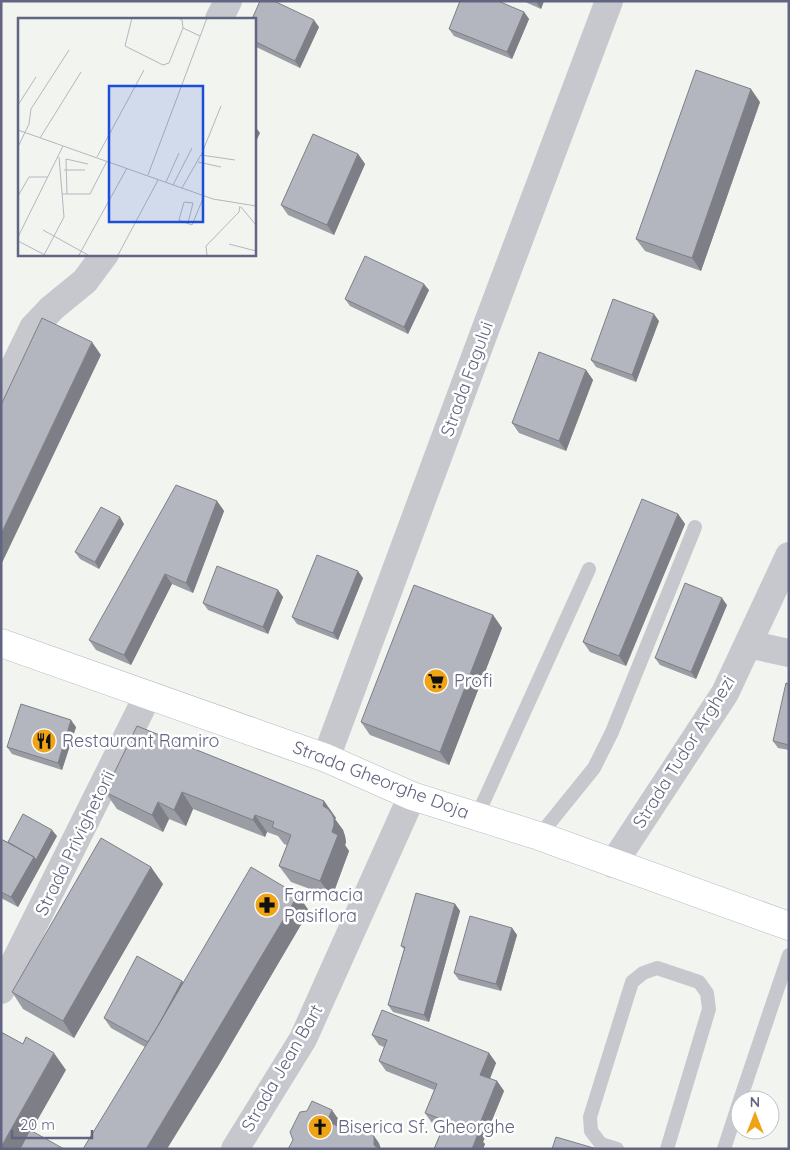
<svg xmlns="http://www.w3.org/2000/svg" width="790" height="1150" font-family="Quicksand,sans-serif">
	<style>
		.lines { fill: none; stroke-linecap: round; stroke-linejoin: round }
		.secondary-casing { stroke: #b9bac1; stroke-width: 29 }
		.service { stroke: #c7c8cd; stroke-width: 14 }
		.minor { stroke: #c7c8cd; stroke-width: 28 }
		.secondary { stroke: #fff; stroke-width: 28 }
		.wall { fill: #9b9da4 }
		.shaded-wall { fill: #7e7f86 }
		.building { fill: #b4b6bf; stroke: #7e7f86 }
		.labels { text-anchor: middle; stroke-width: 5; stroke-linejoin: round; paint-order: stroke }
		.street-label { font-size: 18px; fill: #616582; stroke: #fff }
		.poi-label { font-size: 18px; fill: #616582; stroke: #fff; text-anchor: start }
		.inset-road { fill: none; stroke: #b4b7c0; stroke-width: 1 }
		.view { fill: #1d4ed8; fill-opacity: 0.15; stroke: #1d4ed8; stroke-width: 2.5 }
		.inset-edge { fill: none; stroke: #616582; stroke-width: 2.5 }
	</style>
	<rect width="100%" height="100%" fill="#f2f4ef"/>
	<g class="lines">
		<defs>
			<path id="secondary" d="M1,643L326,758L412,796L539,836L789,926"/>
		</defs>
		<use href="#secondary" class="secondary-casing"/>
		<path class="service" d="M477,816L589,569
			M539,836L594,768L612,732L695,527
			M740,1100L789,955
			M617,1149L601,1144L591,1131L590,1117L632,982L643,973L657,968L699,982L707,993L709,1009L667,1149
			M724,1149L740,1100"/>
		<path class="minor" d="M219,19L228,1
			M1,394L33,328L52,308L85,281L105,254
			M748,644L789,653
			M326,758L484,333L609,1
			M613,864L725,693L789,556
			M1,990L148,695
			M235,1149L303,1039L412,796"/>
		<use href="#secondary" class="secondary"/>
	</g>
	<path class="wall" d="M523,1H544L541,9Z
		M524,12L529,19L512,59L454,36L449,29Z
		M254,19L319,27L300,68L254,46Z
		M760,102L701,271L645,251L636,239Z
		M358,154L365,164L334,235L288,215L281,205Z
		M429,290L408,334L350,306L345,299Z
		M659,321L636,382L596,367L591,360Z
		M586,370L593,380L566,451L519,433L512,423Z
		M217,501L224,511L193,593L172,584L131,665L96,650L89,640Z
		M678,514L685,524L626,666L590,652L583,642Z
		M124,524L99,569L80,559L75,552Z
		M363,578L338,640L297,624L292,617Z
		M278,590L283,597L268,634L208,610L203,603Z
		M727,605L696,679L660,665L655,658Z
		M493,615L502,628L449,765L370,735L361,722Z
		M789,684V750L778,748L773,741Z
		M137,726L324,801L336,818L335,819L343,830L345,836L346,842L345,845L349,851L332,897L291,882L279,866L287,845L284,844L278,836L267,832L265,837L193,809L186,826L169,819L163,832L117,809L105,792Z
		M76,727L62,770L12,754L7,747Z
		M57,836L18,907L1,898V839L8,842Z
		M163,884L74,1038L23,1009L12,992Z
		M298,895L309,911L217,1068L145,1047L111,1028L104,1018L182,981L183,982Z
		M455,904L460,911L429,1022L393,1012L388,1005L404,949L401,946Z
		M512,928L517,935L501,991L459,980L454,973Z
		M372,1035L489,1053L496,1063L490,1079L497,1081L504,1091L483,1142L485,1144L483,1149H434L443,1127L432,1123L425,1113L434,1090L386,1071L379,1061L384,1047L379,1045Z"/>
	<path class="shaded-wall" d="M536,1H544L541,9L536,2Z
		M524,12L529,19L512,59L507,52Z
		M314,20L319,27L300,68L295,61Z
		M751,89L760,102L701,271L692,258Z
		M255,126L260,133L254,146V129Z
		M358,154L365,164L334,235L327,225Z
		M424,284L429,290L408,334L404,327Z
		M654,314L659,321L636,382L632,375Z
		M92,342L101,355L1,565V534Z
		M586,370L593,380L566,451L559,441Z
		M217,501L224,511L193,593L186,583Z
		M678,514L685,524L626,666L619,656Z
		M120,517L124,524L99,569L95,562Z
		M358,571L363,578L338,640L333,633Z
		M165,574L172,584L131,665L124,655Z
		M278,590L283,597L268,634L263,627Z
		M722,598L727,605L696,679L691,672Z
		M493,615L502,628L449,765L440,752Z
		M71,720L76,727L62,770L58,763Z
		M182,792L193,809L186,826L174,810Z
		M324,801L336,818L335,819L343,830L345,836L346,842L345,845L349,851L332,897L320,881L332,832L323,806Z
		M158,802L169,819L163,832L152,815Z
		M255,815L267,832L265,837L253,820Z
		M52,830L57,836L18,907L11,897L34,857Z
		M151,867L163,884L74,1038L63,1021Z
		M298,895L309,911L217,1068L167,1149H146Z
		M455,904L460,911L429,1022L424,1015Z
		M512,928L517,935L501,991L496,984Z
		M182,981L189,991L149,1042Z
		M54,1053L66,1070L21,1149H1V1147Z
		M489,1053L496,1063L487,1085L480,1075Z
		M497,1081L504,1091L483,1142L485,1144L483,1149H472L476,1133Z
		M332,1110L339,1120L334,1131L327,1121Z
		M372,1133L379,1143L381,1149H377L374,1145Z"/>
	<path class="building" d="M260,1H274L314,20L295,61L254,41V19H252Z
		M460,1H498L524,12L507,52L449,29Z
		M696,70L751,89L692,258L636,239Z
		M313,134L358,154L327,225L281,205Z
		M365,256L424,284L404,327L345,299Z
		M613,299L654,314L632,375L591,360Z
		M42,318L92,342L1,534V405Z
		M539,352L586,370L559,441L512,423Z
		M176,485L217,501L186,583L165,574L124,655L89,640Z
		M642,499L678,514L619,656L583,642Z
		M101,507L120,517L95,562L75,552Z
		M317,555L358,571L333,633L292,617Z
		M217,566L278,590L263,627L203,603Z
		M685,583L722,598L691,672L655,658Z
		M414,585L493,615L440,752L361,722Z
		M786,683L789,684V745L773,741Z
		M21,704L71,720L58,763L7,747Z
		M137,726L324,801L323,806L328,809L332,814L334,819V825L332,832L338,835L320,881L279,866L291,835L272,827L274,822L255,815L253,820L182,792L174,810L158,802L152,815L105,792Z
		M23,814L52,830L36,860L34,857L8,842Z
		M101,838L151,867L63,1021L12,992Z
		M1,839L34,857L11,897L1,892Z
		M251,867L298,895L205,1051L146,1149H83L159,1024Z
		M416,893L455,904L424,1015L388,1005L405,947L401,946Z
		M470,916L512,928L496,984L454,973Z
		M137,956L182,981L159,1024L148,1042L104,1018Z
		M382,1010L489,1053L480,1075L497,1081L476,1133L478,1134L472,1149H434L446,1121L425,1113L437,1084L379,1061L387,1040L372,1035Z
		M1,1032L23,1044L26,1037L54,1053L1,1147Z
		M312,1101L332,1110L327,1121L348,1131L351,1128L361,1126L365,1127L372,1133L374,1137V1145L379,1149H288L293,1140L290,1132L300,1112L307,1111Z
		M30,1130L64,1149H20Z
		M556,1137L597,1149H552Z"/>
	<defs>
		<symbol id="supermarket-disc" viewBox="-11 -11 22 22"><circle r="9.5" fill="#eea414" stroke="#fff"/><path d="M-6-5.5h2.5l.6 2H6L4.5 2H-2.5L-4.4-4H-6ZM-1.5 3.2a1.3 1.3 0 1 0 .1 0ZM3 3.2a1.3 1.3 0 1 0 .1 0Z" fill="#111"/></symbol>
		<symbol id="restaurant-disc" viewBox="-11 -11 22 22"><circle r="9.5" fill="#eea414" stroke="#fff"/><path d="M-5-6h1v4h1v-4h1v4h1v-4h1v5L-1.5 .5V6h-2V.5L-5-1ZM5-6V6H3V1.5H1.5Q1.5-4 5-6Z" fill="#111"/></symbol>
		<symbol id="pharmacy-disc" viewBox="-11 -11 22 22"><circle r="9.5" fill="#eea414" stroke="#fff"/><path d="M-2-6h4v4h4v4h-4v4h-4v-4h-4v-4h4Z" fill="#111"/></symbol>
		<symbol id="church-disc" viewBox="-11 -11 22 22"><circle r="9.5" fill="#eea414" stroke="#fff"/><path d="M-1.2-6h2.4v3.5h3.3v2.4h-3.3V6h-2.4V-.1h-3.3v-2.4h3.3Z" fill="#111"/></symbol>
	</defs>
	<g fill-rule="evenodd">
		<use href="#supermarket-disc" x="422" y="667" width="28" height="28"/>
		<use href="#restaurant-disc" x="30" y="727" width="28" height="28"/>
		<use href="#pharmacy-disc" x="253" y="891" width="28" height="28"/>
		<use href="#church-disc" x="306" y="1113" width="28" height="28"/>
	</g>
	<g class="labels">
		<g class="street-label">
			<text transform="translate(467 379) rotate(-70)" y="6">Strada Fagului</text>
			<text transform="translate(684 752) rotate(-58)" y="6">Strada Tudor Arghezi</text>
			<text transform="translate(381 780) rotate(21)" y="6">Strada Gheorghe Doja</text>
			<text transform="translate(75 843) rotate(-64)" y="6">Strada Privighetorii</text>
			<text transform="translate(282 1068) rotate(-60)" y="6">Strada Jean Bart</text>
		</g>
		<g class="poi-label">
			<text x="454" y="687">Profi</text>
			<text x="62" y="747">Restaurant Ramiro</text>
			<text x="284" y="901">Farmacia<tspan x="284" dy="21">Pasiflora</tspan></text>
			<text x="338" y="1133">Biserica Sf. Gheorghe</text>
		</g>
	</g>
	<g transform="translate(18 18)">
		<rect width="238" height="238" fill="#f2f4ef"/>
		<path class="inset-road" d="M114,0L107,28L145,47L151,45L165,10L164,2L160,0M165,10L182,18M0,87L18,59M0,112L195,181L238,188M22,120L63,54M0,129L11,106L13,91L51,32M183,137L217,142M79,139L126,52M180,144L203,149M46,152H67M130,157L189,0M148,164L161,135M155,167L174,130M164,170L184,135L203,88M44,176H72L89,143M49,176L48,141L70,146M0,178L11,159H29M223,189L238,207M170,205L175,185L166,184L161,202L163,203L174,207L186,178M25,212L70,237M0,219L45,128M0,223L27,237M211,226L238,233M26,237L46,199L41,139M61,237L109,150M100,237L140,162M189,237L188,228L221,194L222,188"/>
		<path class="view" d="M91,68H185V204H91Z"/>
		<rect width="238" height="238" class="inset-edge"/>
	</g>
	<rect width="790" height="1150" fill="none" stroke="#616582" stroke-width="5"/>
	<g transform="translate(755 1115)"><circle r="24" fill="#ffffff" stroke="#c0c1cd"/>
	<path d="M0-4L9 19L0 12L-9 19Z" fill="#eea414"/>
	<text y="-8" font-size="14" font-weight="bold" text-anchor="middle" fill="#616582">N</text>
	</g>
	<path d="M12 1130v8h80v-8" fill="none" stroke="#616582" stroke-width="2.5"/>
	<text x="20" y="1130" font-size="15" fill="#616582" stroke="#ffffff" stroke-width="4" paint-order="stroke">20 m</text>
</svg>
